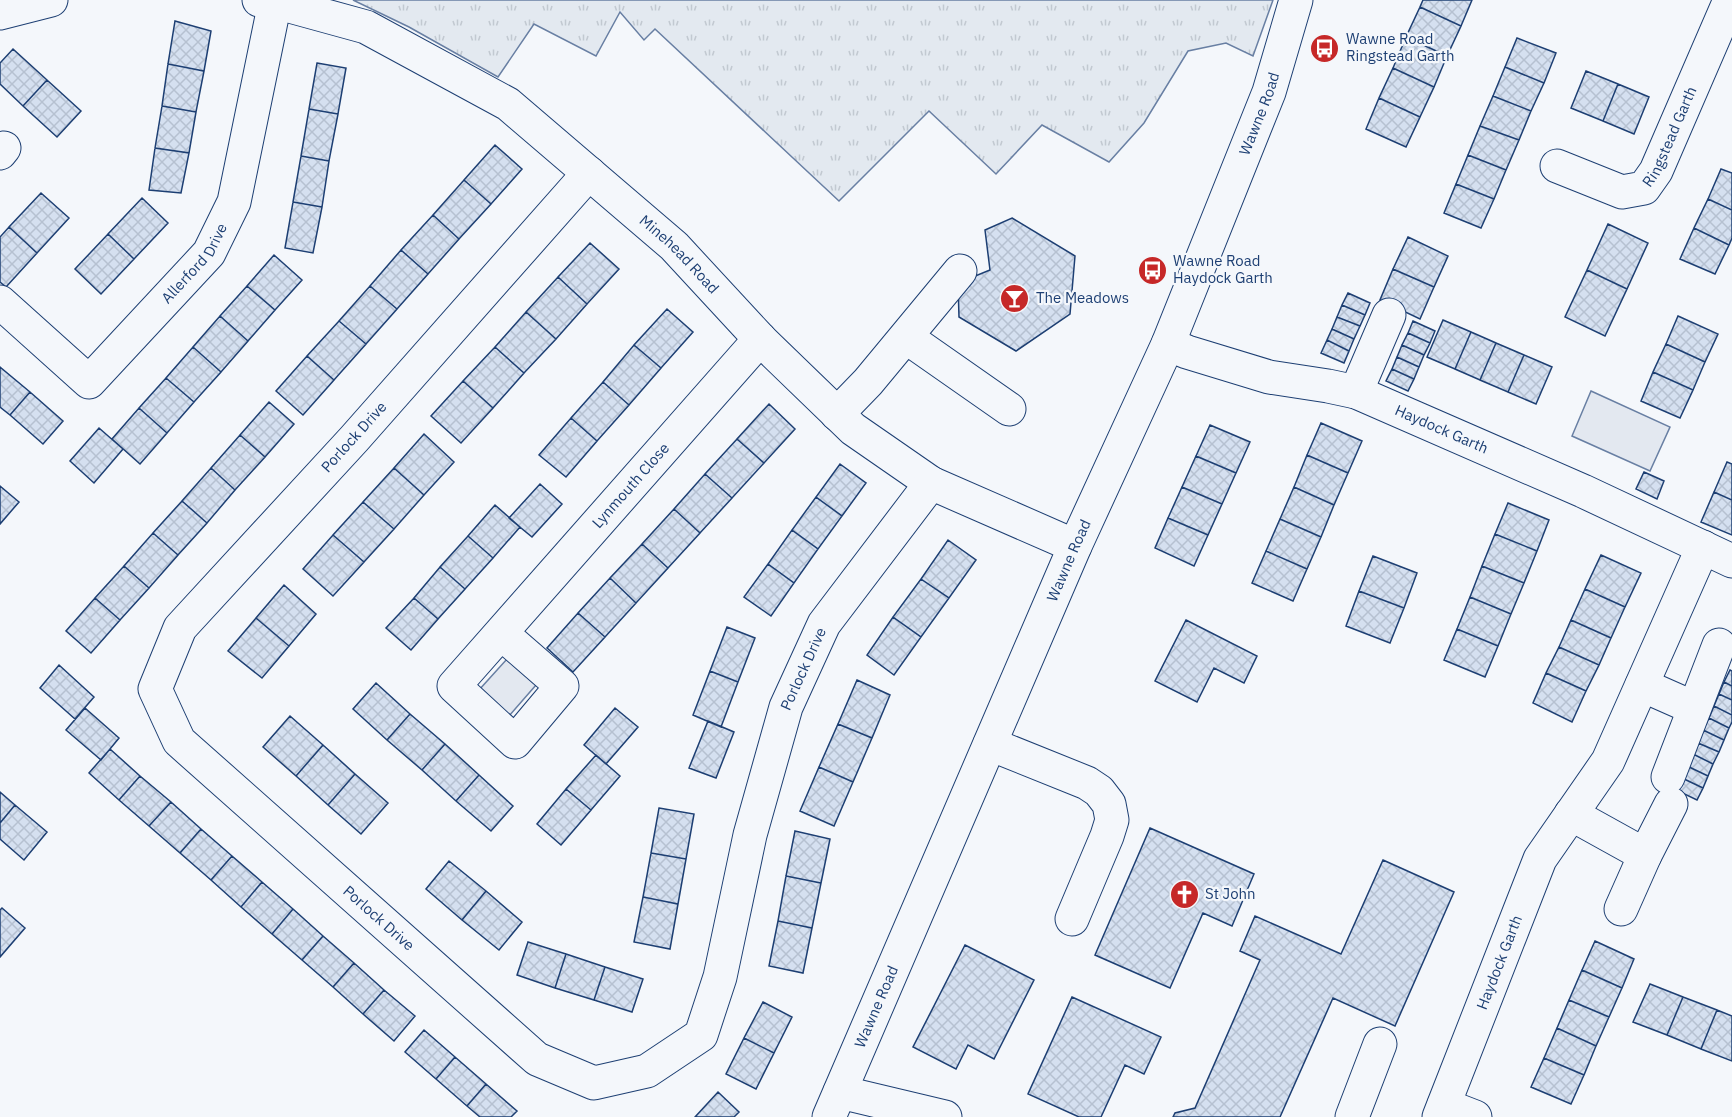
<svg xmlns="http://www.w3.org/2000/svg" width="1732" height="1117" font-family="'IBM Plex Sans',sans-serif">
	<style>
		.park { fill: url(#park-tufts); stroke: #687fa3; stroke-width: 1.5 }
		.parking { fill: #e3e8f0; stroke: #687fa3; stroke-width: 1.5 }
		.building { fill: url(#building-cross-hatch); stroke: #1d3f73; stroke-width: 1.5 }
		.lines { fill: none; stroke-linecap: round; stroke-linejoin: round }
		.minor-casing { stroke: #1d3f73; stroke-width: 35 }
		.minor { stroke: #f4f7fb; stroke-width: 33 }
		.labels { text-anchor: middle; stroke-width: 4.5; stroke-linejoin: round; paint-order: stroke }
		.poi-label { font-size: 15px; fill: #1d3f73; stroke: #f4f7fb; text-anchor: start }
		.street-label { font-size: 15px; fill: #1d3f73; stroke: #f4f7fb }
	</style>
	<defs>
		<pattern id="park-tufts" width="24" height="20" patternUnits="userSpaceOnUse" patternTransform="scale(1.5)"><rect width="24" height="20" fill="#e3e9f0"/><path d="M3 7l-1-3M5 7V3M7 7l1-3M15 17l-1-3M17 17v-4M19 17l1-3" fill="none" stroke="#c2c9d1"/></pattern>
		<pattern id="building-cross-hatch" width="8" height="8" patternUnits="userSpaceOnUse" patternTransform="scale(1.5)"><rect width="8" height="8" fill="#d5e0f0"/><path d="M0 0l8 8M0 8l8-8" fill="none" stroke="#b6c1d1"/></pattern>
	</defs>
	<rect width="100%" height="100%" fill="#f4f7fb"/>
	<path class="park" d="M353,0H1273L1253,56L1226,43L1188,51L1144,123L1109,162L1042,125L996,174L929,111L839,201L655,29L644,40L620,12L596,56L534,24L498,77L409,27Z"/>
	<path class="parking" d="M1591,391L1670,427L1650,471L1572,436Z
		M507,659L536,685L509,716L479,690Z"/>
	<path class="building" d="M1423,0H1472L1461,26L1420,7Z
		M1420,7L1461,26L1447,56L1406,37Z
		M175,21L211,31L204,71L168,64Z
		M1406,37L1447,56L1434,87L1393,68Z
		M1517,38L1556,53L1544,83L1505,67Z
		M13,49L47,80L23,106L0,84V63Z
		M317,63L346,68L338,114L309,109Z
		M168,64L204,71L196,112L162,106Z
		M1505,67L1544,83L1531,111L1493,96Z
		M1393,68L1434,87L1420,117L1379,98Z
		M1586,71L1618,84L1603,121L1571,108Z
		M47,80L81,111L57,137L23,106Z
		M1618,84L1649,97L1634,134L1603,121Z
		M1493,96L1531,111L1519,140L1480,126Z
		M1379,98L1420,117L1406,147L1366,129Z
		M162,106L196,112L189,153L155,148Z
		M309,109L338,114L329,161L301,156Z
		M1480,126L1519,140L1506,170L1468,155Z
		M495,145L522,169L491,204L464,180Z
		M155,148L189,153L181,193L149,190Z
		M1468,155L1506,170L1494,199L1456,184Z
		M301,156L329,161L322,207L293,202Z
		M1721,169L1732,173V210L1708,199Z
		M464,180L491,204L459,239L433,215Z
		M1456,184L1494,199L1481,228L1444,213Z
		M41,193L69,218L37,253L9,227Z
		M142,198L168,223L134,259L108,234Z
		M1708,199L1732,210V238L1729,245L1694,228Z
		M293,202L322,207L313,253L285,248Z
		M433,215L459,239L428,274L401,250Z
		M1012,218L1075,256L1070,314L1016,351L959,317L958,283L990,270L985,230Z
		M1608,224L1648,243L1627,289L1587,270Z
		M9,227L37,253L6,287L0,282V237Z
		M1694,228L1729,245L1715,274L1680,259Z
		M108,234L134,259L101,294L75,269Z
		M1408,237L1448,256L1434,287L1393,269Z
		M590,243L619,269L587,304L558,277Z
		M401,250L428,274L397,309L370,286Z
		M274,255L302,280L275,310L247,286Z
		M1393,269L1434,287L1420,319L1380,300Z
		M1587,270L1627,289L1605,336L1565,317Z
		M558,277L587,304L556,339L526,312Z
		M247,286L275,310L248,341L220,316Z
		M370,286L397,309L366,344L339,321Z
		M1348,293L1370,303L1365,315L1342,305Z
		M1342,305L1365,315L1360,326L1337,317Z
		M667,309L693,332L661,368L634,345Z
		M526,312L556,339L524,373L495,347Z
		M220,316L248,341L221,372L193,347Z
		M1678,316L1718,334L1705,362L1666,344Z
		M1337,317L1360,326L1354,339L1332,329Z
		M1443,320L1471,332L1455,369L1427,357Z
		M339,321L366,344L334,380L307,356Z
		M1413,321L1435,331L1430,343L1408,333Z
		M1332,329L1354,339L1349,351L1327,340Z
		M1471,332L1496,343L1480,380L1455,369Z
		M1408,333L1430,343L1424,355L1402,345Z
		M1327,340L1349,351L1344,363L1321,353Z
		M1496,343L1524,355L1508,392L1480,380Z
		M1666,344L1705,362L1693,390L1653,372Z
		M634,345L661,368L629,405L603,382Z
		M1402,345L1424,355L1419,367L1397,357Z
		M193,347L221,372L194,402L166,378Z
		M495,347L524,373L493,408L463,381Z
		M1524,355L1552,367L1536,404L1508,392Z
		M307,356L334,380L303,415L276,391Z
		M1397,357L1419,367L1414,379L1392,369Z
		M0,367L30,392L10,415L0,407Z
		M1392,369L1414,379L1408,391L1386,381Z
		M1653,372L1693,390L1680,418L1641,401Z
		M166,378L194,402L167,433L139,408Z
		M463,381L493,408L461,443L431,416Z
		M603,382L629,405L597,441L571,418Z
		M30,392L63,421L43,444L10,415Z
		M269,402L294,424L265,457L240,435Z
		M769,404L795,429L764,463L737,439Z
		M139,408L167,433L140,464L112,439Z
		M571,418L597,441L566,477L539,455Z
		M1321,423L1362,441L1348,473L1307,455Z
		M1210,425L1250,442L1236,473L1196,456Z
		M99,428L123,449L94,483L70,461Z
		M424,434L454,462L424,495L394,468Z
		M240,435L265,457L235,490L211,468Z
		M737,439L764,463L732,498L705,474Z
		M1307,455L1348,473L1334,505L1294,487Z
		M1196,456L1236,473L1222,504L1182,487Z
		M1727,462L1732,464V500L1714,492Z
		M840,464L866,483L842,516L816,497Z
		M211,468L235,490L207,523L182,501Z
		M394,468L424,495L394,529L363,502Z
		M1644,472L1664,481L1657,499L1636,489Z
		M705,474L732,498L700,533L674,509Z
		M540,484L562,504L532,537L509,518Z
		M0,486L19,502L0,524Z
		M1182,487L1222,504L1208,535L1168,518Z
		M1294,487L1334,505L1321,537L1280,519Z
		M1714,492L1732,500V535L1701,522Z
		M816,497L842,516L818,549L792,530Z
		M182,501L207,523L178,555L153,533Z
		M363,502L394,529L364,562L333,535Z
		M1508,503L1549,520L1537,551L1495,534Z
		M495,505L520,527L493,558L468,536Z
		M674,509L700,533L668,568L642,544Z
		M1168,518L1208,535L1194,566L1155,548Z
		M1280,519L1321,537L1307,569L1266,551Z
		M792,530L818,549L794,583L768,564Z
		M153,533L178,555L149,588L124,566Z
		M1495,534L1537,551L1524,583L1482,566Z
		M333,535L364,562L333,596L303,569Z
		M468,536L493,558L465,589L440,567Z
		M948,540L976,560L949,598L921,579Z
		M642,544L668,568L636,603L610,578Z
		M1266,551L1307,569L1293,601L1252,583Z
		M1601,555L1641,573L1625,607L1585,589Z
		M1373,556L1417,573L1404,608L1359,591Z
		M768,564L794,583L771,616L744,597Z
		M124,566L149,588L120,620L95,598Z
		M1482,566L1524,583L1511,614L1470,597Z
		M440,567L465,589L438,619L414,598Z
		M610,578L636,603L605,637L578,613Z
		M921,579L949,598L921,637L893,617Z
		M284,585L316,614L289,646L256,618Z
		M1585,589L1625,607L1611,638L1571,620Z
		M1359,591L1404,608L1390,643L1346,626Z
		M1470,597L1511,614L1498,646L1457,629Z
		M95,598L120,620L91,653L66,631Z
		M414,598L438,619L411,650L386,628Z
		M578,613L605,637L573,672L547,648Z
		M893,617L921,637L894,675L867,655Z
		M256,618L289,646L262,678L228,651Z
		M1186,620L1257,656L1244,683L1214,668L1197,702L1155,681Z
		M1571,620L1611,638L1599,665L1559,647Z
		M727,627L755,638L738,682L710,671Z
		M1457,629L1498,646L1485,677L1444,660Z
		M1559,647L1599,665L1586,691L1546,673Z
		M59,665L94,697L75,719L40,688Z
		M1730,670L1732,671V686L1724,682Z
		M710,671L738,682L721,727L693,715Z
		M1546,673L1586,691L1572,722L1533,703Z
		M857,680L890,695L872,738L838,724Z
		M1724,682L1732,686V700L1719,694Z
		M376,683L410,714L387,740L353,709Z
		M1719,694L1732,700V715L1714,706Z
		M1714,706L1732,715V722L1729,728L1709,718Z
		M85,708L119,738L101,760L66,730Z
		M615,708L638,727L606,764L584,745Z
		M410,714L445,744L422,770L387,740Z
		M290,716L323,745L296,776L263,747Z
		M1709,718L1729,728L1724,740L1703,730Z
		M708,721L734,732L716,778L689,768Z
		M838,724L872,738L853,782L819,767Z
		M1703,730L1724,740L1719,752L1698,743Z
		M1698,743L1719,752L1713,764L1693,754Z
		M445,744L479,775L456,801L422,770Z
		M323,745L355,774L328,805L296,776Z
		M110,749L140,776L119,800L89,773Z
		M1693,754L1713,764L1708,776L1687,766Z
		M596,755L620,776L591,810L566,789Z
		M1687,766L1708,776L1703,788L1682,778Z
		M819,767L853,782L834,826L800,811Z
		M355,774L388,803L361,834L328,805Z
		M479,775L513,806L491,831L456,801Z
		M140,776L171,802L149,826L119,800Z
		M1682,778L1703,788L1697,800L1676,790Z
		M566,789L591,810L561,845L537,824Z
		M0,792L15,805L0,823Z
		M171,802L201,829L180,853L149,826Z
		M15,805L47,832L24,860L0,839V823Z
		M659,808L694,814L686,859L651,853Z
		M1150,828L1254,874L1232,926L1203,913L1170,988L1095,955Z
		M201,829L232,856L211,880L180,853Z
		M795,831L830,839L821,883L786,876Z
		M651,853L686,859L678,904L643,897Z
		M232,856L262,882L241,907L211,880Z
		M1383,860L1454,892L1395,1026L1333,998L1280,1117H1173L1175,1113L1195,1108L1260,960L1240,951L1255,916L1341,954Z
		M449,861L486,891L462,920L426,889Z
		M786,876L821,883L812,928L778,921Z
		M262,882L293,909L272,934L241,907Z
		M486,891L522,922L499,950L462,920Z
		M643,897L678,904L670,949L634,942Z
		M2,908L25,928L0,957V910Z
		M293,909L323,936L302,960L272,934Z
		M778,921L812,928L803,973L769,966Z
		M323,936L354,963L333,987L302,960Z
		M1595,941L1634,959L1622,988L1582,970Z
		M528,942L566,954L555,988L517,975Z
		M965,945L1034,980L994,1059L968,1045L956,1069L913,1047Z
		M566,954L605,967L594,1000L555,988Z
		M354,963L384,990L363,1014L333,987Z
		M605,967L643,979L632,1012L594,1000Z
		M1582,970L1622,988L1609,1017L1569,1000Z
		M1650,984L1683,997L1667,1035L1633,1022Z
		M384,990L415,1016L394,1041L363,1014Z
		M1072,997L1161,1037L1144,1074L1125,1065L1101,1117H1079L1028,1094Z
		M1683,997L1717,1010L1701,1049L1667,1035Z
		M1569,1000L1609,1017L1596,1046L1557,1028Z
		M763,1002L792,1017L774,1053L744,1038Z
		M1717,1010L1732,1016V1061L1701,1049Z
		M1557,1028L1596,1046L1584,1075L1544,1058Z
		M424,1030L455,1057L436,1079L405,1052Z
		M744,1038L774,1053L756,1089L726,1074Z
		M455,1057L486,1084L467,1106L436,1079Z
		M1544,1058L1584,1075L1571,1104L1531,1087Z
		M486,1084L517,1111L511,1117H480L467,1106Z
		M718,1092L739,1112L734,1117H695Z"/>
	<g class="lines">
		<defs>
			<g id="minor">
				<path id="s1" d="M259,0L275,2L366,27L508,104L674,246L760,339L853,429L931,483L1075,546"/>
				<path d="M0,13L51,0"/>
				<path d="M0,153L4,148"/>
				<path id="s2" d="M1557,166L1622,192L1644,188L1656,171L1730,0"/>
				<path id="s3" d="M589,173L354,439L180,628L155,689L179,741L537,1059L594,1083L647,1071L701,1035L720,977L750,835L786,707L824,624L931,483"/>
				<path id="s4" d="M0,302L89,382L209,253L234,202L275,2"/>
				<path d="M906,337L1009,409"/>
				<path id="s5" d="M1168,344L1187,352L1269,377L1328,386L1356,392L1583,491L1732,561"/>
				<path d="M1356,392L1389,315"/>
				<path d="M837,414L868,382L960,271"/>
				<path id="s6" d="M501,633L562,686L515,742L454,686L760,339"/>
				<path d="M1642,685L1694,708"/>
				<path d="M990,744L1087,783L1099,791L1109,804L1112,820L1107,836L1072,919"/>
				<path d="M1668,777L1719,645"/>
				<path d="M1571,814L1645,855"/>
				<path d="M1621,909L1645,855L1671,804"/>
				<path d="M840,1092L945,1117"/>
				<path d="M1444,1105L1475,1117"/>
				<path id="s7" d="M829,1117L1075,546L1168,344L1269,92L1296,0"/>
				<path d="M1352,1117L1380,1044"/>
				<path id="s8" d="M1439,1117L1540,859L1608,761L1703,547"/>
			</g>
		</defs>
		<use href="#minor" class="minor-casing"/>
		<use href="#minor" class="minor"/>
	</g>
	<defs>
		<symbol id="bus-disc" viewBox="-11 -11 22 22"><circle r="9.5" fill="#c62828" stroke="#f4f7fb"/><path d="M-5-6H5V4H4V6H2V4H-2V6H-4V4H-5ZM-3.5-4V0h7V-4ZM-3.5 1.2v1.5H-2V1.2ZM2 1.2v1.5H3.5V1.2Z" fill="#fff"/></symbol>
		<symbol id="bar-disc" viewBox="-11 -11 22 22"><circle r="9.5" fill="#c62828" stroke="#f4f7fb"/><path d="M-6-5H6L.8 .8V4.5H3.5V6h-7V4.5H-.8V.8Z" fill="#fff"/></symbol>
		<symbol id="church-disc" viewBox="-11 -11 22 22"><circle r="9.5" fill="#c62828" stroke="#f4f7fb"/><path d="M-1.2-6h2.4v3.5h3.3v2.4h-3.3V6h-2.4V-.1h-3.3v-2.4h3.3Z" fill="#fff"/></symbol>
	</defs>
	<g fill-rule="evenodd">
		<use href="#bus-disc" x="1308" y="32" width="33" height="33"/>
		<use href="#bus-disc" x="1136" y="254" width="33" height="33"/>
		<use href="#bar-disc" x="998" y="282" width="33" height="33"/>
		<use href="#church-disc" x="1168" y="878" width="33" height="33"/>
	</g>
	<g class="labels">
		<g class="poi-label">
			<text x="1346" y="44">Wawne Road<tspan x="1346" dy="17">Ringstead Garth</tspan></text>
			<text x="1173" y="266">Wawne Road<tspan x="1173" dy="17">Haydock Garth</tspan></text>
			<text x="1036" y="303">The Meadows</text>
			<text x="1205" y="899">St John</text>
		</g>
		<g class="street-label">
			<text dy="5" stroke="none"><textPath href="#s7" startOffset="1092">Wawne Road</textPath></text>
			<text dy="5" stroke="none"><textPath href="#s2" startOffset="150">Ringstead Garth</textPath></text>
			<text dy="5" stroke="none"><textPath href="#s1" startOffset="500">Minehead Road</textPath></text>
			<text dy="5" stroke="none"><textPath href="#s4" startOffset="279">Allerford Drive</textPath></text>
			<text dy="5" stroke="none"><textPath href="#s5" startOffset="288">Haydock Garth</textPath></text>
			<text transform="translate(354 437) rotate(-48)" y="5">Porlock Drive</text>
			<text dy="5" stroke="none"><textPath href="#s6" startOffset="504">Lynmouth Close</textPath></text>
			<text dy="5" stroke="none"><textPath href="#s7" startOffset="606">Wawne Road</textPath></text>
			<text dy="5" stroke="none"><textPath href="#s3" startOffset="1776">Porlock Drive</textPath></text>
			<text dy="5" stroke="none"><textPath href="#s3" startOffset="1002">Porlock Drive</textPath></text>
			<text dy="5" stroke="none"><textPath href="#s8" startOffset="166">Haydock Garth</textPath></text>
			<text dy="5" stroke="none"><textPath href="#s7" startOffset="120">Wawne Road</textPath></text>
		</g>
	</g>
</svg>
